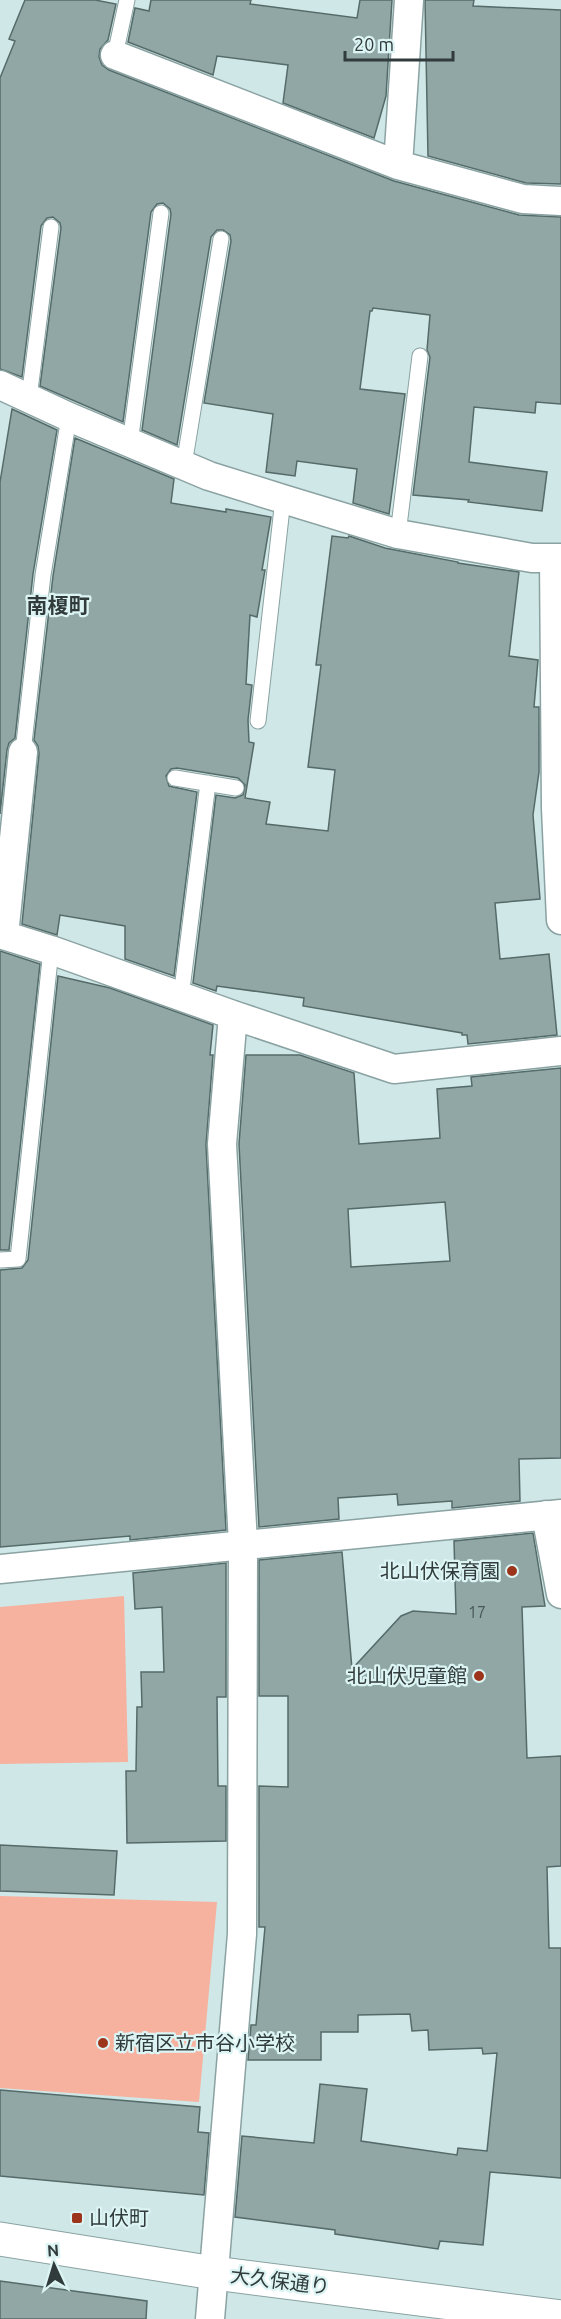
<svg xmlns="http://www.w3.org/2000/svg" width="561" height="2319" font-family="Ubuntu,'Noto Sans JP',sans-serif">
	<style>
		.green { fill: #f7b19f }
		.building { fill: #90a7a6; stroke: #556b6a; stroke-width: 1.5; fill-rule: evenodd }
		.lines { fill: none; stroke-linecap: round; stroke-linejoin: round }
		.service-casing { stroke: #8ba2a2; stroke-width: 17 }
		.minor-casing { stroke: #8ba2a2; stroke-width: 31 }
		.secondary-casing { stroke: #8ba2a2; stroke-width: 35 }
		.service { stroke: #fff; stroke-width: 15 }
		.minor { stroke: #fff; stroke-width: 28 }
		.secondary { stroke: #fff; stroke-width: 33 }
		.poi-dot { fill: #9d351c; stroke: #dcf5f4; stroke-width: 2 }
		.labels { text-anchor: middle; stroke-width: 4.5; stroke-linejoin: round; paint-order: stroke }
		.number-label { font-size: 16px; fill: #495656 }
		.poi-label { font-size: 20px; fill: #313b3b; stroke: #dcf5f4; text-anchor: end }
		.street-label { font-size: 20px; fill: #313b3b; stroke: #dcf5f4 }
		.neighbourhood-label { font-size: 21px; font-weight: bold; fill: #313b3b; stroke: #dcf5f4 }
	</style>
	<rect width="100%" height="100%" fill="#cfe7e6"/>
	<path class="green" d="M124,1596L128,1762L0,1764V1607Z
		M0,1896L217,1902L199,2102L0,2088Z"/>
	<path class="building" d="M25,0H95L116,4L108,40L100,49L99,57L102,65L109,70L394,181L519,215L561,217V404L536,402L535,413L474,407L469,462L547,472L542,511L468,502L469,500L413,495L430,357L427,350L430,315L373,308L372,311H370L360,389L405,394L389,514L353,503L357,469L297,461L295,476L266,472L273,414L204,403L231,241L230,235L223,230H217L211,237L177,445L142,430L171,214L170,209L163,203L157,204L151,212L123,422L40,386L61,228L60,223L53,217L47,218L41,226L22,377L0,369V78L15,41L9,39Z
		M151,0H251L250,4L357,18L360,0H392L386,96L374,138L283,103L288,65L217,56L213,75L128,42L135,8L149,11Z
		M425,0H474L473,6L561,10V184L526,183L428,156Z
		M12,409L57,430L33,574L15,738L9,743L7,750L0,814V482Z
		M75,438L174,479L171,503L226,512V509L271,517L262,570H265L257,617L250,615L246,684L252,685L248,720L249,742L254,743L245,798L270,802L266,824L328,831L335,770L308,767L321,665H316L332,536L348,538L349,536L385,548L458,562V563L519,572L509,656L538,660L534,707H539V772L533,815L540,899L495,903L500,959L549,954L557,1035L468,1044L467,1035H462V1033L303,1006L304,998L217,986L216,991L193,983L216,795L235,798L243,795L245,785L238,778L177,768L171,769L166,776L169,786L197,792L174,976L125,959V926L60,915L57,935L22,924L39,754L38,746L34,740L53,576Z
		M0,951L40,964L9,1250H0Z
		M58,976L110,988L213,1025L210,1055H213L206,1145L226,1530L130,1540V1536L0,1547V1270L22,1268L28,1260Z
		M246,1055H300L354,1073L359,1144L440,1138L437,1089L472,1086L471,1077L561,1068V1458L519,1459L520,1501L452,1508V1501L398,1505L397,1494L338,1498L339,1519L259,1527L239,1144ZM445,1202L450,1261L351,1267L348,1209Z
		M533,1533L545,1606L522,1607L527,1758L561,1756V1866L547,1867L549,1948H561V2178L490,2172L483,2245L440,2241L438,2249L335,2234V2230L235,2217L242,2136L314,2143L320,2084L367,2089L361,2141L457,2155L458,2148L487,2151L497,2053L483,2054L482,2048L429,2050L428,2030L412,2031L410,2014L358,2015V2032H321V2060H248L251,2025H256L265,1927H259V1786L288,1787V1696H259V1560L342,1552L352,1669L401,1616L413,1611L456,1614L454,1541Z
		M226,1563V1697H217L218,1786H226V1841L127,1843L126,1771H136L137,1707H142L141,1672H164L162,1607L135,1609L133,1573Z
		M0,1845L117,1851L114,1895L0,1891Z
		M0,2090L200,2107L198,2132L209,2133L204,2195L0,2176Z
		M0,2281L147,2301L146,2319H0Z"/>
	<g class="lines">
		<defs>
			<path id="service" d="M115,55L127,0
				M29,398L51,227
				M130,443L161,213
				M184,465L221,239
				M398,534L420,356
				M258,721L283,499
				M23,752L43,575L69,417
				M175,778L236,788
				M181,997L208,783
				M0,1260L18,1259L51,950"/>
			<path id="minor" d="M115,55L398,165L523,199L561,201
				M398,165L409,0
				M0,385L69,417L209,476L283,499L398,534L532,558H561
				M554,558L556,808L561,920
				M0,934L51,950L233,1015L394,1069L561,1051
				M4,935L23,752
				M546,1515L561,1594
				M0,1569L561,1514
				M210,2319L242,1934L243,1544L222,1144L233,1015"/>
			<path id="secondary" d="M0,2239L214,2273L561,2317"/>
		</defs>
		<use href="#service" class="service-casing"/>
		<use href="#minor" class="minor-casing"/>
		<use href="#secondary" class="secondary-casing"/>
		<use href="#service" class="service"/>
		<use href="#minor" class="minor"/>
		<use href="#secondary" class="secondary"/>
	</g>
	<g class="poi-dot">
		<circle cx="512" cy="1571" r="6"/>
		<circle cx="479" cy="1676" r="6"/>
		<circle cx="103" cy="2043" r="6"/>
		<rect x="71" y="2212" width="12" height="12" rx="3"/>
	</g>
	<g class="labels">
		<g class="number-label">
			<text x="477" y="1618">17</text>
		</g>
		<g class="poi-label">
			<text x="500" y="1578">北山伏保育園</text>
			<text x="467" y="1683">北山伏児童館</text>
			<text x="115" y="2050" text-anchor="start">新宿区立市谷小学校</text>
			<text x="89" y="2225" text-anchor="start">山伏町</text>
		</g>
		<g class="street-label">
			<text transform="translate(280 2281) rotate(7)" y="7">大久保通り</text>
		</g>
		<g class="neighbourhood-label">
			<text x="58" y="613">南榎町</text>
		</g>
	</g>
	<g transform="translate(54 2265) rotate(356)" stroke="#dcf5f4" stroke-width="4.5" paint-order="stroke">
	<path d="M0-4.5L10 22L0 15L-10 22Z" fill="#313b3b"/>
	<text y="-9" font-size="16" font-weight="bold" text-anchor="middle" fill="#313b3b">N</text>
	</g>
	<path d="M345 51v9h108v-9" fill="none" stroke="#313b3b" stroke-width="3"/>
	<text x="354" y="51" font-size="18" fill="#313b3b" stroke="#dcf5f4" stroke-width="4.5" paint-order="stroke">20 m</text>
</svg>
